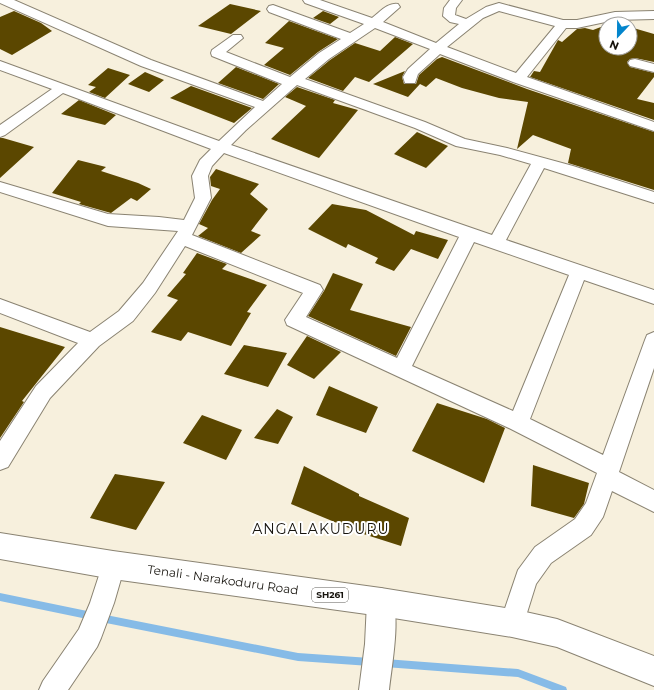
<svg xmlns="http://www.w3.org/2000/svg" width="654" height="690" font-family="Montserrat,sans-serif">
	<style>
		.lines { fill: none; stroke-linecap: round; stroke-linejoin: round }
		.stream { fill: #86bbe7; fill-rule: evenodd }
		.building { fill: #5b4700 }
		.street-casing { stroke: #8a8372; stroke-width: 2 }
		.secondary-casing { stroke: #8a8372; stroke-width: 2 }
		.primary-casing { stroke: #8a8372; stroke-width: 2 }
		.street { fill: #fff; fill-rule: evenodd }
		.secondary { fill: #fff; fill-rule: evenodd }
		.primary { fill: #fff; fill-rule: evenodd }
		.labels { text-anchor: middle; stroke-width: 4; stroke-linejoin: round; paint-order: stroke }
		.shield { fill: #fff; stroke: #5c5a56; stroke-width: 1 }
		.shield-label { font-size: 9px; font-weight: bold; fill: #16130d }
		.near-street-label { font-size: 12px; fill: #16130d; stroke: #fff }
		.near-quarter-label { font-size: 14px; letter-spacing: 1px; fill: #16130d; stroke: #fff }
	</style>
	<rect width="100%" height="100%" fill="#f7f0dd"/>
	<g class="lines">
		<path class="stream" d="M0,593L92,612L95,613L96,616L95,619L92,620L0,601Z
			M101,614L298,653L370,658L373,659L374,662L373,665L370,666L298,661L101,622L98,621L97,618L98,615Z
			M385,659L518,669L566,687L567,690H552L518,677L385,667L382,666L381,663L382,660Z"/>
	</g>
	<path class="building" d="M230,4L261,11L231,34L198,26Z
		M14,11L41,23L52,31L12,55L0,49V17Z
		M323,11L339,17L330,24L313,18Z
		M289,21L338,39L318,52L290,75L264,65L284,48L265,43Z
		M606,25V48H630V27L654,34V62L635,58L630,59L627,62L630,67L654,73V77L637,99L654,103V120L530,77L534,71L540,72L558,40L562,42L577,29L585,28L593,30Z
		M395,37L413,44L369,82L355,77L343,91L308,78L330,60L355,43L380,51Z
		M442,57L527,89L654,132V190L568,163L571,149L533,135L517,149L528,102L499,98L462,88L436,78L426,87L420,84L408,97L373,84L405,71L402,77L404,84H416L419,75L437,59Z
		M236,67L279,84L263,99L218,83Z
		M108,68L130,75L105,98L89,92L96,87L88,85Z
		M145,72L164,80L149,92L128,84Z
		M191,86L252,108L234,123L170,98Z
		M297,87L335,100L333,103L358,110L319,158L271,139L306,106L285,97Z
		M79,100L116,115L105,125L61,114Z
		M417,132L448,146L426,168L394,154Z
		M0,138H3L34,147L0,178Z
		M78,160L106,167L101,171L138,183L151,189L137,201L131,198L111,213L79,204L81,202L52,193Z
		M216,169L259,184L250,194L268,209L251,231L261,235L241,253L198,236L208,228L199,224L212,200L220,189L211,186L210,177Z
		M332,204L366,210L414,235L416,231L448,240L438,259L411,249L394,271L375,263L378,258L348,244L346,248L308,229Z
		M197,253L227,264L222,269L267,285L247,312L251,313L231,346L188,332L181,341L151,332L178,300L167,296L186,274L183,273Z
		M333,273L363,284L350,310L411,327L396,356L308,316L324,291Z
		M0,327L65,347L22,401L24,402L0,438Z
		M307,336L341,352L314,379L287,365Z
		M244,345L287,353L268,387L224,374Z
		M329,386L378,407L366,433L316,415Z
		M437,403L487,419L505,428L484,483L412,451Z
		M277,409L293,417L278,444L254,438Z
		M202,415L242,430L226,460L183,443Z
		M533,465L589,483L584,504L574,518L531,506Z
		M304,466L359,494V496L409,518L401,546L354,531V530L291,504Z
		M115,474L165,482L136,530L90,518Z"/>
	<g class="lines">
		<defs>
			<path id="street" d="M0,0H14L151,60L263,101L282,84L212,56L211,53L212,50L233,35H241L243,38L226,52L290,77L319,53L341,39L269,12L267,9L269,6L273,5L350,33L364,24L305,3L303,0H320L372,18C380,12 388,2 398,4L400,7L383,22L436,43L459,24L450,22L443,16L444,8L450,0H462L456,8L455,15L466,19L486,7L499,3L563,20H577L615,12L654,11V19L615,20L577,28H566L527,77L654,122V131L513,82L440,54L418,74L415,83H405L403,77L408,69L430,49L375,28L329,59L305,79L425,122L465,139L507,148L573,166L654,192V203L544,168L506,240L654,290V304L584,280L530,419L603,455L645,340L647,335L654,332V368L619,472L654,490V512L612,491L603,517L591,535L551,563L536,584L521,632L512,635L503,632L500,623L518,570L535,547L575,519L586,503L597,473L511,429L287,325L285,320L303,293L185,246L155,293L133,321L99,346L50,398L8,467L0,470V441L36,386L78,343L0,313V299L90,332L119,311L143,283L178,231L108,226L0,192V182L108,214L159,217L184,220L195,198L192,176L200,160L211,149L63,93L5,135L0,137V125L52,89L0,70V61L219,141L255,107L141,66L0,3ZM499,11L555,26L516,73L447,47L483,18ZM297,85L415,128L456,146L500,155L531,164L492,235L231,145L246,130ZM224,153L459,237L397,358L306,317L323,290L320,285L192,235L211,198L208,176L212,166ZM474,242L569,275L513,411L412,366Z
				M635,59L654,64V72L630,66L628,63L630,60Z
				M113,553L121,557L125,565L114,603L101,638L97,647L68,690H39L43,681L79,629L90,603L105,557Z"/>
			<path id="secondary" d="M381,588L391,592C401,617 392,663 389,690H359L365,644L367,602L371,592Z"/>
			<path id="primary" d="M0,533L113,551L381,588L512,609L557,619L654,656V686L557,647L512,637L381,616L113,579L0,559Z"/>
		</defs>
		<use href="#street" class="street-casing"/>
		<use href="#secondary" class="secondary-casing"/>
		<use href="#primary" class="primary-casing"/>
		<use href="#street" class="street"/>
		<use href="#secondary" class="secondary"/>
		<use href="#primary" class="primary"/>
	</g>
	<g class="labels">
		<rect class="shield" x="312" y="588" width="36" height="14" rx="3"/>
		<g class="shield-label">
			<text x="330" y="598">SH261</text>
		</g>
		<g class="near-street-label">
			<text transform="translate(223 580) rotate(8)" y="4">Tenali - Narakoduru Road</text>
		</g>
		<g class="near-quarter-label">
			<text x="321" y="534">ANGALAKUDURU</text>
		</g>
	</g>
	<g transform="translate(618 36) rotate(202)"><circle r="19" fill="#ffffff" stroke="#a2a19e"/>
	<path d="M0-3L7 15L0 10L-7 15Z" fill="#0385cc"/>
	<text y="-6" font-size="11" font-weight="bold" text-anchor="middle" fill="#16130d">N</text>
	</g>
</svg>
